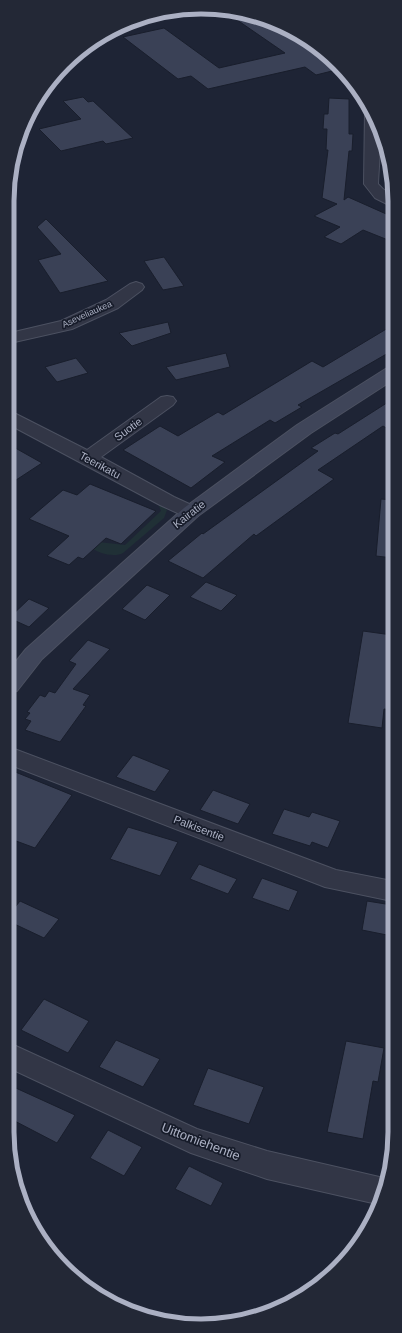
<svg xmlns="http://www.w3.org/2000/svg" width="402" height="1333" font-family="Arial,sans-serif">
	<style>
		.green { fill: #203036 }
		.building { fill: #3a4156; stroke: #191e2c }
		.lines { fill: none; stroke-linecap: round; stroke-linejoin: round }
		.minor-casing { stroke: #4c5161; stroke-width: 2 }
		.secondary-casing { stroke: #4c5161; stroke-width: 2 }
		.minor { fill: #323646; fill-rule: evenodd }
		.secondary { fill: #3f4559; fill-rule: evenodd }
		.labels { text-anchor: middle; stroke-width: 3.5; stroke-linejoin: round; paint-order: stroke }
		.far-street-label { font-size: 9px; fill: #abb0c3; stroke: #171c2a }
		.street-label { font-size: 11px; fill: #abb0c3; stroke: #171c2a }
		.near-street-label { font-size: 13px; fill: #abb0c3; stroke: #171c2a }
		.rim { fill: none; stroke: #abb0c3; stroke-width: 5 }
	</style>
	<rect width="100%" height="100%" fill="#1e2435"/>
	<path class="green" d="M162,504L167,510L164,518L123,553C114,558 98,553 90,547L98,542L125,545L161,511L159,506Z"/>
	<path class="building" d="M224,11H239L298,33L336,64L329,66L336,70L316,75L305,67L208,89L191,76L178,79L123,37L164,28L219,68L285,53Z
		M83,97L88,102L93,101L133,138L106,144L103,141L61,151L39,129L81,119L63,101Z
		M329,98L349,99V134H353L352,151H349L344,200L348,197L393,217V242L363,230L341,244L324,237L340,227L314,216L337,204L322,198L328,150H326L327,129H323L324,114H328Z
		M46,219L108,281L60,293L38,260L61,254L37,227Z
		M164,257L184,286L163,290L144,261Z
		M168,322L171,333L132,346L119,333Z
		M393,325V346L387,350L390,352L298,405L302,407L275,423L270,420L212,456L225,462L191,488L123,450L160,426L178,436L218,412L223,415L312,361L323,367Z
		M226,353L230,367L176,380L166,367Z
		M76,358L88,373L57,382L45,367Z
		M393,399V432L383,426L318,470L334,479L256,536L254,534L203,578L168,561L202,533L203,534L318,451L311,448L335,433L338,434Z
		M10,445L42,463L10,484Z
		M90,484L156,511L121,544L106,538L83,559L78,557L69,565L47,556L69,536L29,519L63,490L77,495Z
		M381,499L393,500V558L376,556Z
		M206,582L237,595L221,611L190,597Z
		M147,585L170,595L145,620L122,609Z
		M29,599L49,608L29,627L9,618Z
		M363,631L392,635V710L384,709L382,728L348,723Z
		M88,640L110,649L73,689L90,695L83,705L86,706L60,742L25,730L31,721L25,719L30,713L27,712L40,695L45,697L49,691L55,693L76,664L69,661Z
		M133,755L170,770L155,792L116,777Z
		M8,769L72,795L35,848L8,838Z
		M213,790L250,804L238,824L200,810Z
		M284,809L309,817L312,812L340,821L328,848L312,842L310,846L272,834Z
		M128,827L178,842L160,876L110,859Z
		M199,864L237,879L228,894L190,879Z
		M262,878L298,891L289,911L252,898Z
		M20,901L59,919L44,938L8,921V916Z
		M367,901L392,905V936L362,930Z
		M44,999L89,1021L68,1053L21,1030Z
		M116,1040L160,1059L143,1087L99,1067Z
		M346,1041L384,1048L378,1082L373,1081L363,1139L327,1132Z
		M208,1068L264,1087L249,1124L193,1105Z
		M7,1084L75,1115L57,1143L7,1117Z
		M108,1130L142,1147L124,1176L90,1158Z
		M189,1166L223,1183L211,1206L175,1189Z"/>
	<g class="lines">
		<defs>
			<path id="minor" d="M370,107C384,129 379,159 378,184L383,189L393,196V207L375,198L364,184L365,111Z
				M136,282L142,284L144,287L142,290L118,308L72,329L10,343V333L61,321L106,300L130,284Z
				M167,396L173,397L176,401L173,405L101,457L174,497L198,508L201,512L198,516L191,518L184,516L160,505L10,425V413L16,414L87,450L161,397Z
				M9,747L336,870L392,881V901L325,887L8,764Z
				M7,1042L197,1129L267,1151L388,1179L377,1204L267,1179L191,1153L7,1067Z"/>
			<path id="secondary" d="M393,367V380L311,433L198,516L42,659L17,691L9,693V670L26,649L184,508L297,425L387,368Z"/>
		</defs>
		<use href="#minor" class="minor-casing"/>
		<use href="#secondary" class="secondary-casing"/>
		<use href="#minor" class="minor"/>
		<use href="#secondary" class="secondary"/>
	</g>
	<g class="labels">
		<g class="far-street-label">
			<text transform="translate(87 314) rotate(-24)" y="3">Aseveliaukea</text>
		</g>
		<g class="street-label">
			<text transform="translate(128 429) rotate(-36)" y="4">Suotie</text>
			<text transform="translate(100 465) rotate(28)" y="4">Teerikatu</text>
			<text transform="translate(189 514) rotate(-38)" y="4">Kairatie</text>
			<text transform="translate(199 828) rotate(21)" y="4">Palkisentie</text>
		</g>
		<g class="near-street-label">
			<text transform="translate(201 1141) rotate(21)" y="5">Uittomiehentie</text>
		</g>
	</g>
	<path d="M0 0H402V1333H0ZM201 14H201A187 187 0 0 1 388 201V1132A187 187 0 0 1 201 1319H201A187 187 0 0 1 14 1132V201A187 187 0 0 1 201 14Z" fill="#232836" fill-rule="evenodd"/>
	<path class="rim" d="M201 14H201A187 187 0 0 1 388 201V1132A187 187 0 0 1 201 1319H201A187 187 0 0 1 14 1132V201A187 187 0 0 1 201 14Z"/>
</svg>
